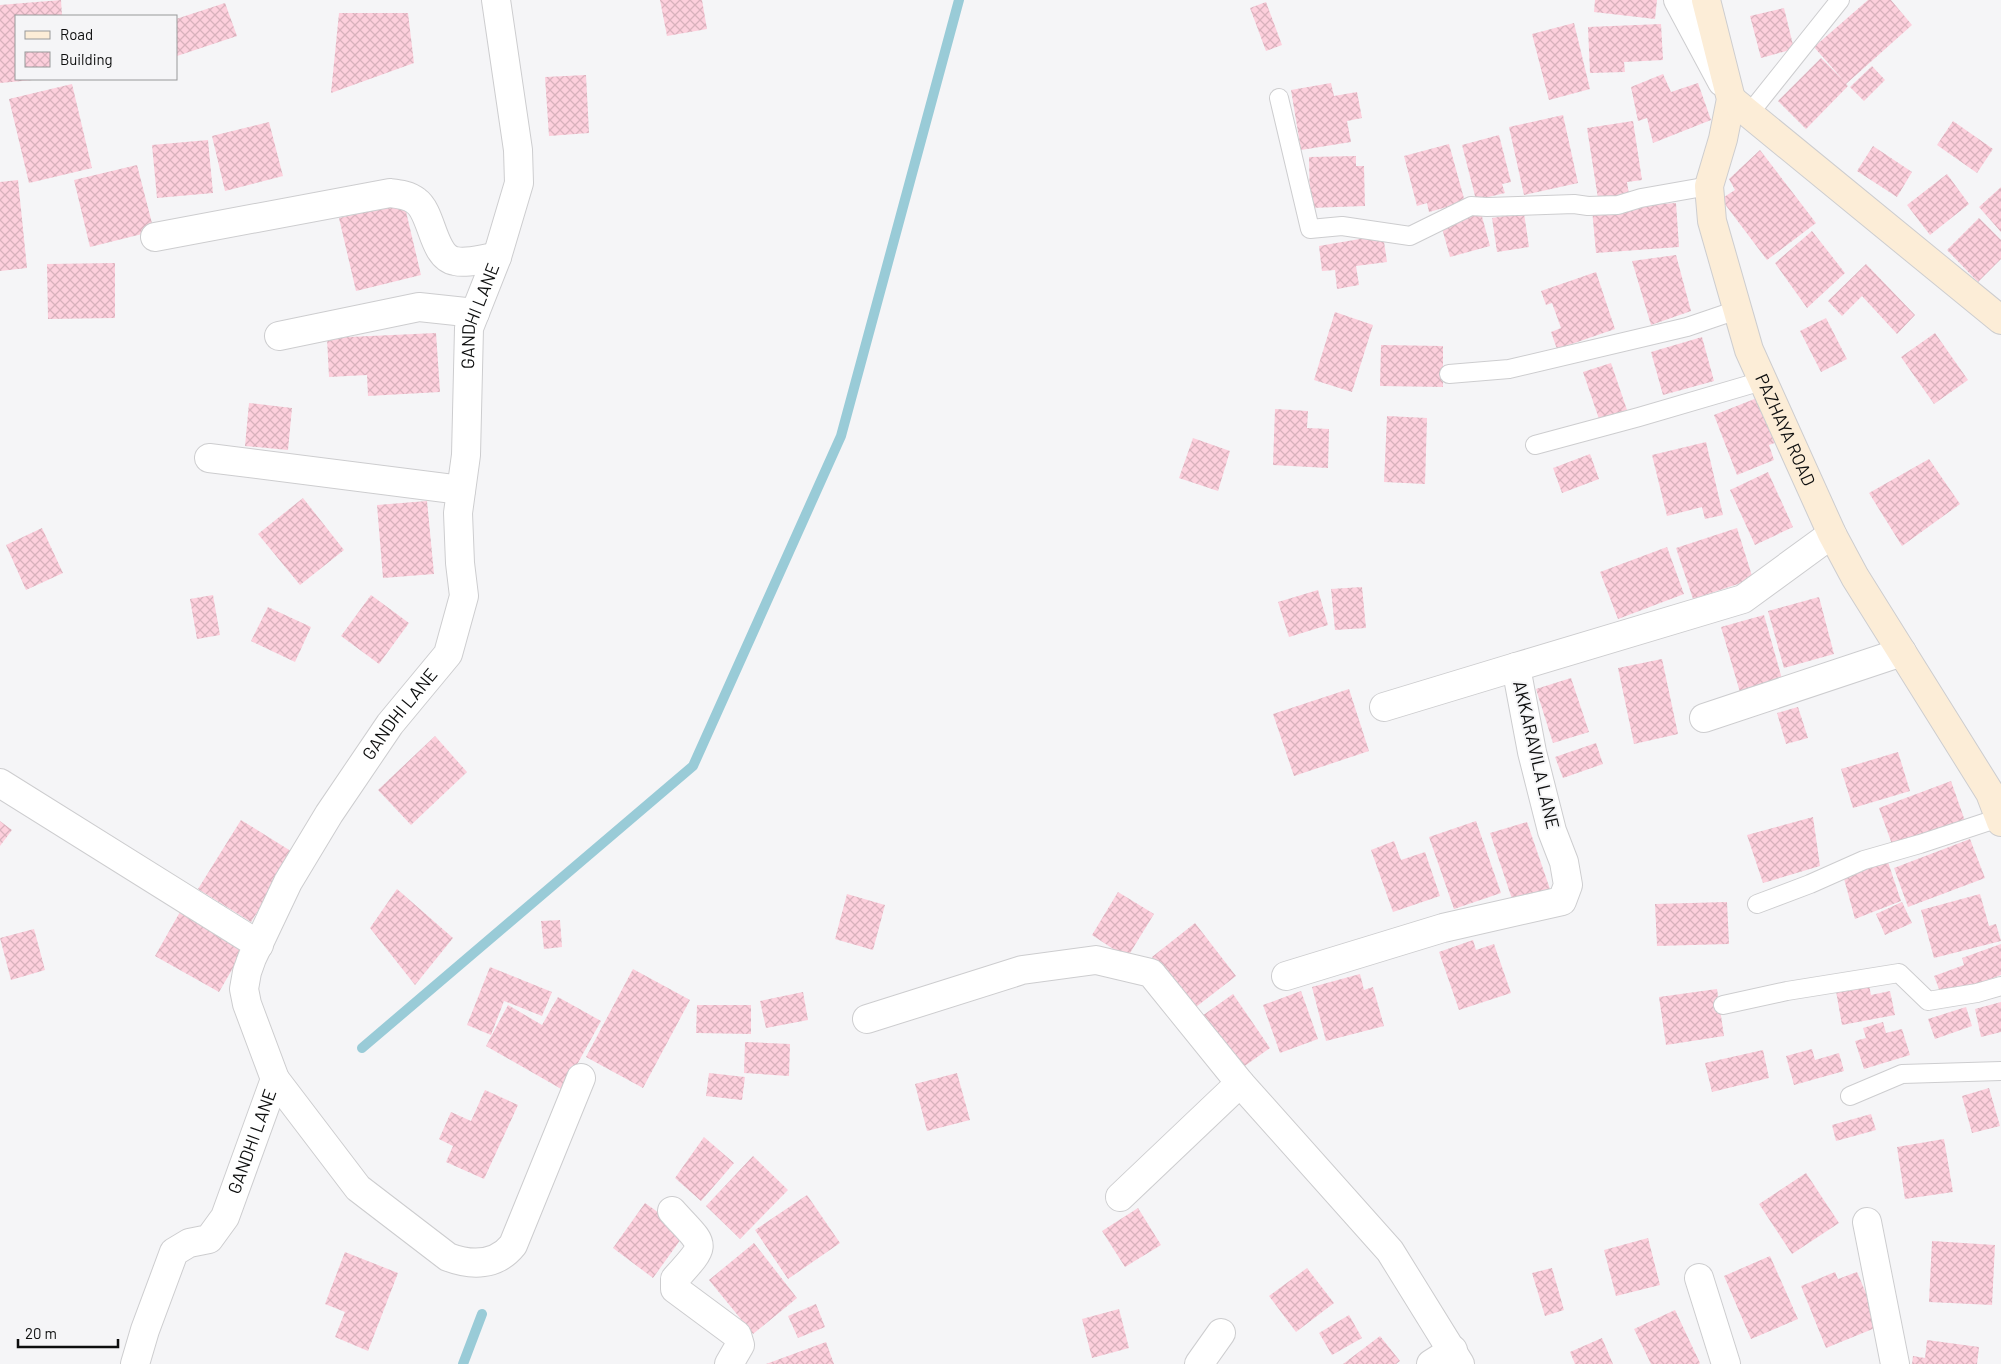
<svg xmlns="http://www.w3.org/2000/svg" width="2001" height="1364" font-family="Barlow,sans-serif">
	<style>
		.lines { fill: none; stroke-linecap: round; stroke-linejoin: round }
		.stream { stroke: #99cbd7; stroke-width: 10 }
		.building { fill: url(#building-cross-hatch) }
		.lane-casing { stroke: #cdcdcf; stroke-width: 20 }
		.street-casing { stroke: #cdcdcf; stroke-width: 30 }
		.secondary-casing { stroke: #cdcdcf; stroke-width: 30 }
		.lane { stroke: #fff; stroke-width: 18 }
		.street { stroke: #fff; stroke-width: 28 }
		.secondary { stroke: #fcedd7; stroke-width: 28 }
		.labels { text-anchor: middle; stroke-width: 4; stroke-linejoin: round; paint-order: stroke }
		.street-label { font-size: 18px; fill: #0d0e0e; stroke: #f5f5f7 }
	</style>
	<defs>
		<pattern id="building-cross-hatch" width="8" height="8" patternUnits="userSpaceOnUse" patternTransform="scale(1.25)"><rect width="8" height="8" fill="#fdcfdc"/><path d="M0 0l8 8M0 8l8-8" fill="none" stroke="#d8b1bc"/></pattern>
	</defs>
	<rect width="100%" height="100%" fill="#f5f5f7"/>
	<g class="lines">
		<path class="stream" d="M362,1048L693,766L841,436L959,0
			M463,1364L482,1314"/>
	</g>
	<path class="building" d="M61,0L62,16H16V79L33,80L0,83V5Z
		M660,0H702L707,29L667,36Z
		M1595,0H1657L1655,19L1594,12Z
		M1868,0H1891L1912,25L1846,84L1848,86L1806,129L1778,101L1821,58L1843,80L1814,47Z
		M1266,2L1282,45L1266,51L1250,8Z
		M225,3L237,36L177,56L176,19Z
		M1784,8L1794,49L1761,58L1750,16Z
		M339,13H408L414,63L331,93Z
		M1574,23L1590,89L1549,100L1532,34Z
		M1661,24L1663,60L1624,62L1625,72L1590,73L1588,27Z
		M1872,66L1885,80L1864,101L1850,87Z
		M1663,74L1671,92L1698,83L1711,120L1653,143L1647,118L1638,121L1631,87Z
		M586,75L589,133L549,136L545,77Z
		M1331,83L1334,96L1357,92L1362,118L1347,121L1351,142L1301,150L1291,90Z
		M72,84L92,168L29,183L9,99Z
		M1563,115L1578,183L1524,195L1509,127Z
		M1633,121L1642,180L1627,182L1630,200L1599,205L1587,128Z
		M1953,121L1993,149L1977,173L1937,145Z
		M269,122L283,176L225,191L212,136Z
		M1499,135L1511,182L1502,184L1505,193L1476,200L1462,145Z
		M208,140L213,193L157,198L152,145Z
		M1449,144L1465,202L1429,212L1427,203L1417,206L1404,156Z
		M1873,146L1912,172L1897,197L1857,171Z
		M1760,150L1816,223L1767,260L1721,199L1735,190L1729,179Z
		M1356,156V166H1364L1365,206L1310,208L1309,157Z
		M137,165L154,231L90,247L74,180Z
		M1947,174L1969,204L1930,235L1907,205Z
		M18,180L27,268L0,271V182Z
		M2001,187V232L1979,207Z
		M404,203L421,275L356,291L339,218Z
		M1676,203L1679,247L1596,253L1592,209Z
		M1480,209L1490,246L1450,257L1440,221Z
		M1524,213L1529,247L1497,252L1492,218Z
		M1979,218L2001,240V259L1978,282L1947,250Z
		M1812,231L1845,273L1807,308L1775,263Z
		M1383,235L1387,262L1356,266L1359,285L1337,289L1335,270L1322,271L1319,246Z
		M1676,255L1691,311L1651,325L1632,261Z
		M115,263V318L48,319L47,264Z
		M1866,264L1915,315L1897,334L1862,296L1842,316L1828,301Z
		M1596,272L1615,329L1557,349L1551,332L1561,328L1552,303L1546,305L1541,291Z
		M1335,312L1373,325L1352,392L1314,380Z
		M1826,318L1847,359L1821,372L1800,331Z
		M436,333L440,392L368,396L367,375L329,377L327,338Z
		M1935,333L1968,380L1934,404L1901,357Z
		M1702,337L1714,381L1663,395L1651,352Z
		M1381,345L1443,346V387L1380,386Z
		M1611,363L1627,410L1599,419L1583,372Z
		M1762,396L1780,441L1769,445L1774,460L1737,475L1714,415Z
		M249,403L292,408L288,450L245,446Z
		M1275,409L1308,411L1307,428L1329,429L1328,468L1273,465Z
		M1387,416L1427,418L1425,484L1384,482Z
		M1193,438L1230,451L1218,491L1179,478Z
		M1706,442L1723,515L1705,519L1702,507L1667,516L1652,455Z
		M1590,454L1599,479L1562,493L1553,468Z
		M1929,459L1960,504L1902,546L1869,493Z
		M1768,472L1793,527L1755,545L1730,490Z
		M303,498L344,550L300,585L258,534Z
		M427,501L434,574L383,578L377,505Z
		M42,528L63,573L26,590L6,545Z
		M1737,528L1753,579L1693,599L1676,548Z
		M1667,547L1684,594L1618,619L1600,572Z
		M1362,587L1366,628L1335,630L1331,589Z
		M1318,590L1328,625L1289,637L1278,602Z
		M213,595L220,635L197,639L190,599Z
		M371,595L409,623L379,664L341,636Z
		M1819,597L1834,654L1784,668L1768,611Z
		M268,607L311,627L295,662L251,641Z
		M1764,615L1784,686L1742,699L1721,627Z
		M1662,659L1678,734L1634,744L1618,668Z
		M1571,678L1589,732L1553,743L1536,689Z
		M1349,689L1369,751L1294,776L1273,714Z
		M1798,707L1808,738L1786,744L1777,713Z
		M435,736L467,772L411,825L378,790Z
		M1596,743L1603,764L1563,778L1555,757Z
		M1898,752L1910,791L1853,808L1841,769Z
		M1951,781L1965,821L1893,847L1879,808Z
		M1813,817L1820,866L1763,883L1747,835Z
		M241,820L294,853L251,922L198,889Z
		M0,821L12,830L0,846Z
		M1476,821L1501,893L1454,909L1429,837Z
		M1527,822L1552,895L1515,908L1490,833Z
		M1970,839L1985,878L1908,907L1894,868Z
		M1394,841L1401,860L1425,852L1440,896L1393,912L1371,850Z
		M1887,859L1901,901L1855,919L1843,875Z
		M397,889L453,938L415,985L370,928Z
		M1118,892L1154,914L1127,958L1092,935Z
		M847,894L885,905L873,950L835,939Z
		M1980,894L1989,926L1996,924L2001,941L1934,958L1921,910Z
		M1727,902L1729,944L1657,946L1655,904Z
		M1902,902L1912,923L1885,935L1876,914Z
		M180,912L244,949L219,992L155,956Z
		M560,920L562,947L544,949L541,921Z
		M1195,923L1236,976L1192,1010L1152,957Z
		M34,929L45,970L11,980L0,938Z
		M1473,940L1476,950L1494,944L1511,993L1459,1010L1439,952Z
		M2001,944V975L1942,997L1934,976L1964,965L1962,958Z
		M490,967L552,992L542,1016L504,1001L491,1035L467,1025Z
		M633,969L690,1000L643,1088L586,1057Z
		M1360,974L1364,990L1373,987L1384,1026L1326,1041L1312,987Z
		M1869,985L1871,995L1890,991L1895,1015L1842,1025L1836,991Z
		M1717,989L1724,1036L1666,1045L1659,997Z
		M1301,991L1318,1039L1280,1053L1263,1005Z
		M803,992L808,1020L766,1028L760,1001Z
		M1233,994L1270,1048L1239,1070L1202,1016Z
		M558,997L601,1021L563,1090L486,1046L508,1005L542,1025Z
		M2001,1002V1032L1981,1037L1975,1009Z
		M697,1005H751V1034L696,1033Z
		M1966,1007L1972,1026L1935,1039L1928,1019Z
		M1883,1022L1886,1033L1902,1029L1910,1055L1864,1069L1855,1041L1866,1038L1863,1028Z
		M745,1042L790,1044L789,1076L744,1073Z
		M1812,1049L1815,1060L1839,1053L1844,1071L1794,1085L1786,1056Z
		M1763,1050L1769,1078L1712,1092L1705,1063Z
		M709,1073L745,1077L742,1100L706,1096Z
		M957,1073L970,1120L927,1131L915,1084Z
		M1989,1088L2000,1126L1972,1133L1962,1096Z
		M485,1090L518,1105L484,1179L446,1162L453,1146L439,1139L451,1112L471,1121Z
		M1871,1114L1876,1130L1836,1141L1832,1125Z
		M704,1137L734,1163L701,1201L675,1178Z
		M1944,1139L1953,1192L1905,1199L1897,1147Z
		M753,1156L788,1190L740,1239L706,1206Z
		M1806,1173L1839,1223L1792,1254L1759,1204Z
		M807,1195L840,1243L788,1279L755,1230Z
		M645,1203L686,1232L653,1278L613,1248Z
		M1138,1208L1161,1245L1125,1267L1102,1231Z
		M1648,1238L1660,1285L1616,1296L1604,1250Z
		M1932,1241L1995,1245L1992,1305L1929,1302Z
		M754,1243L797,1298L753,1334L709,1280Z
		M345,1252L398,1273L368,1351L335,1337L345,1312L325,1304Z
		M1770,1256L1798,1319L1751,1339L1724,1276Z
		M1307,1268L1334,1303L1296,1332L1269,1296Z
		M1552,1268L1564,1310L1545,1316L1532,1273Z
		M1835,1272L1838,1279L1857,1272L1880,1326L1826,1348L1801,1286Z
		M816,1304L825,1327L798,1338L788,1316Z
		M1119,1309L1129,1348L1092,1358L1082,1319Z
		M1675,1310L1700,1363L1699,1364H1651L1634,1329Z
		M1349,1315L1362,1338L1332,1355L1319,1333Z
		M1380,1336L1400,1361L1396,1364H1343Z
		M1602,1338L1613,1364H1575L1570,1352Z
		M1927,1340L1979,1347L1977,1364H1912L1913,1356L1925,1358Z
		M826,1342L834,1364H766Z"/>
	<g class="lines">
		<defs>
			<path id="lane" d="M1279,98L1310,229L1342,226L1410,236L1471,206L1487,207L1574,204L1588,206L1618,205L1641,198L1709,186
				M1749,114L1840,0
				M1449,374L1509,369L1687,327L1737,310
				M1535,445L1639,417L1762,381
				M1757,904L1810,884L1864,860L1920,844L1999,818
				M1723,1005L1787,991L1899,973L1928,1001L1977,993L2001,986
				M1850,1096L1902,1074L2001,1071"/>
			<g id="street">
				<path d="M1678,0L1722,82"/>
				<path d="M155,237L390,193C399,194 409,195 416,201C433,213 432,257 455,261C468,264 484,258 497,257"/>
				<path d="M279,336L419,307L475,313"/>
				<path d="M209,458L461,490"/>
				<path d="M1384,707L1516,667"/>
				<path d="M1704,718L1902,652"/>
				<path d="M0,783L259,945"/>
				<path d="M1286,976L1443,928L1562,901L1568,885L1564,862L1552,831L1532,752L1516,667L1743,599L1832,534"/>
				<path d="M867,1019L1022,970L1096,960L1151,973L1240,1083L1390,1251L1460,1364"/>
				<path d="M275,1079L358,1188L448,1257C472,1266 496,1266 513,1245L581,1078"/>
				<path d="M1120,1197L1240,1083"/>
				<path d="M672,1211C705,1248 709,1241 675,1279V1289L737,1335L740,1345L729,1364"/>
				<path d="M1867,1222L1895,1364"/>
				<path d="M1699,1278L1726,1364"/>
				<path id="s1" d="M135,1364L145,1330L174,1252L189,1243L209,1239L225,1217L275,1079L247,1004L244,989L247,972L252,958L288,882L329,814L390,724L448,654L464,596L460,563L458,513L466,455L469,328L497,257L519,183L518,150L496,0"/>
				<path d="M1199,1364L1221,1333"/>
				<path d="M1431,1364L1453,1350"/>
			</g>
			<g id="secondary">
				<path id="s2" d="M1706,0L1731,99L1723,139L1709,186L1712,221L1749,350L1832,534L1855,577L1990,793L2001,822"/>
				<path d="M1731,99L2001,320"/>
			</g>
		</defs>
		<use href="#lane" class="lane-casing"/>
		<use href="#street" class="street-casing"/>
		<use href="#secondary" class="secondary-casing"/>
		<use href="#lane" class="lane"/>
		<use href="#street" class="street"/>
		<use href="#secondary" class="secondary"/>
	</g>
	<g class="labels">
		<g class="street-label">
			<text dy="6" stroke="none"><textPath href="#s1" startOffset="1164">GANDHI LANE</textPath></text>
			<text dy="6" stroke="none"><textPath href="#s2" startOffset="449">PAZHAYA ROAD</textPath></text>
			<text dy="6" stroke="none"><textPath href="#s1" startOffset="744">GANDHI LANE</textPath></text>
			<text transform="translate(1536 755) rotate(77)" y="6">AKKARAVILA LANE</text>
			<text dy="6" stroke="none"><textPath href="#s1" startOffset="264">GANDHI LANE</textPath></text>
		</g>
	</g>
	<rect x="15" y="15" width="162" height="65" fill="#f5f5f7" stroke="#98999a"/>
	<rect x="25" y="31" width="25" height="8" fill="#fcedd7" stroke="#98999a"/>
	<text x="60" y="40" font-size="15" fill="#0d0e0e">Road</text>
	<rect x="25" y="52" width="25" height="15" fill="url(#building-cross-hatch)" stroke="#98999a"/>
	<text x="60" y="65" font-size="15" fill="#0d0e0e">Building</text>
	<path d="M18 1339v8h100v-8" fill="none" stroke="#0d0e0e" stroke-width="2.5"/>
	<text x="25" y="1339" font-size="15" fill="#0d0e0e" stroke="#f5f5f7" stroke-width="4" paint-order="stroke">20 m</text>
</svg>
